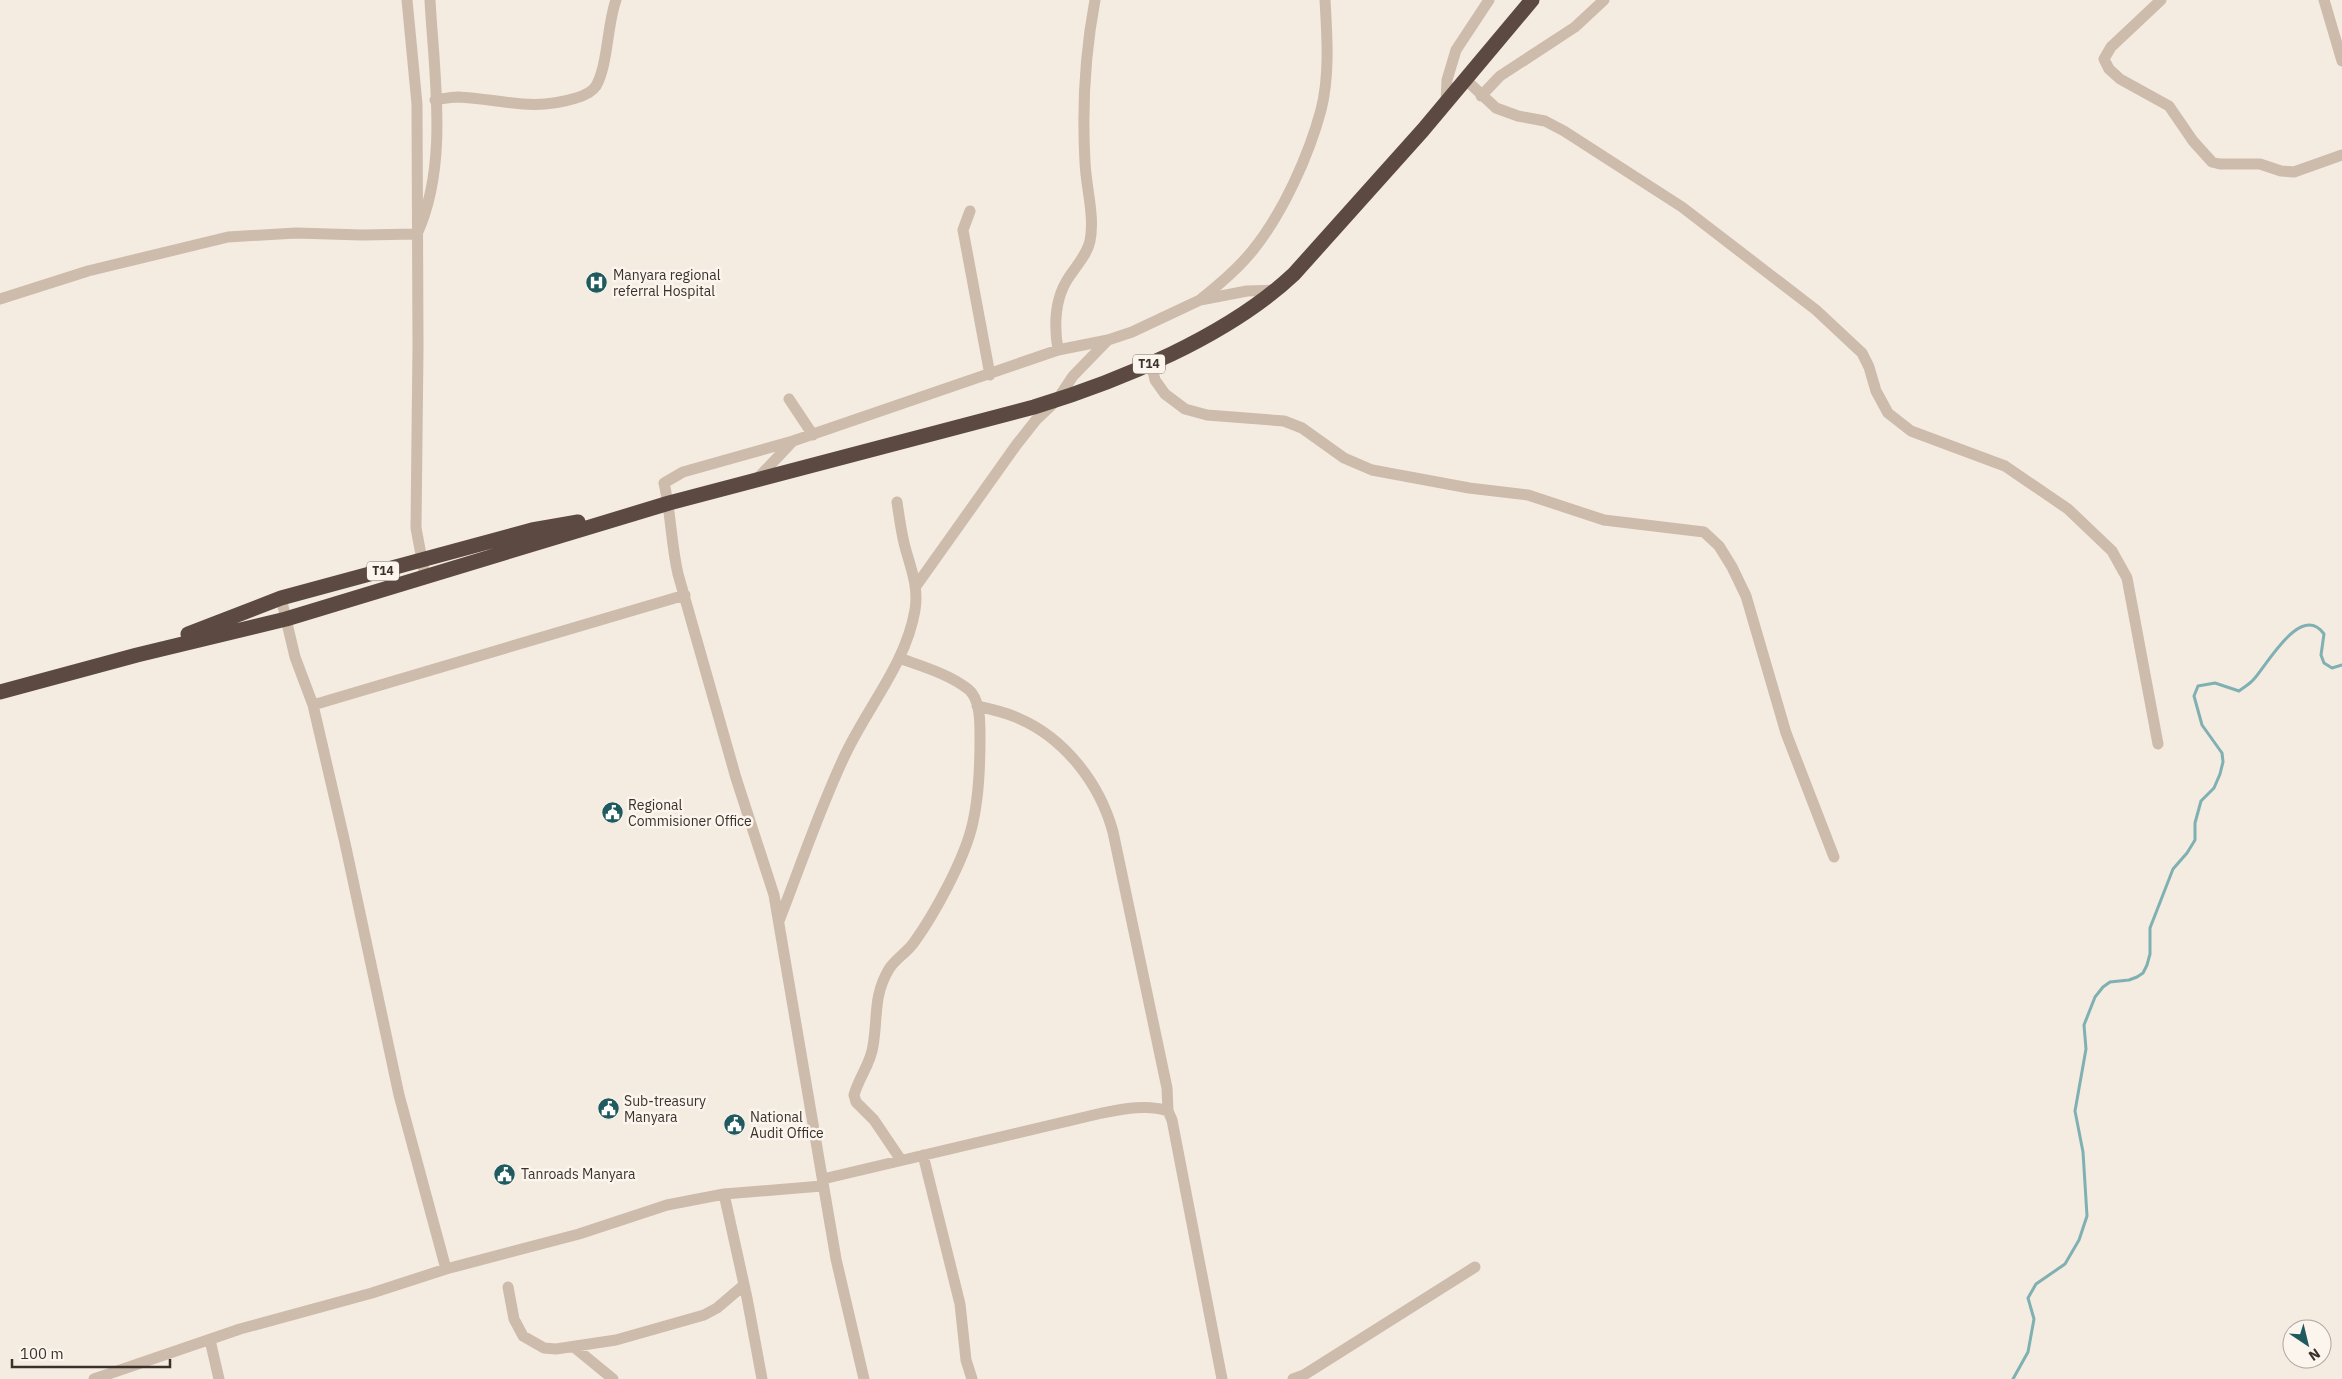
<svg xmlns="http://www.w3.org/2000/svg" width="2342" height="1379" font-family="'IBM Plex Sans',sans-serif">
	<style>
		.lines { fill: none; stroke-linecap: round; stroke-linejoin: round }
		.stream { stroke: #7fb0b2; stroke-width: 3 }
		.minor { stroke: #cdbbac; stroke-width: 11 }
		.highway { stroke: #5c4a42; stroke-width: 15 }
		.labels { text-anchor: middle; stroke-width: 5; stroke-linejoin: round; paint-order: stroke }
		.shield { fill: #fbf5ee; stroke: #756b66; stroke-width: 1 }
		.shield-label { font-size: 12px; font-weight: bold; fill: #3b302b }
		.poi-label { font-size: 14px; fill: #3b302b; stroke: #fbf5ee; text-anchor: start }
	</style>
	<rect width="100%" height="100%" fill="#f4ebe1"/>
	<g class="lines">
		<path class="stream" d="M2013,1379L2028,1352L2034,1319L2028,1298L2036,1284L2065,1264L2079,1240L2087,1216L2083,1152L2075,1111L2086,1049L2084,1025L2095,997L2103,987L2110,982L2129,980L2137,977L2143,973L2147,965L2150,954V928L2173,869L2187,853L2195,840V823L2201,801L2214,788L2220,774L2223,762L2222,753L2202,725L2194,696L2198,686L2215,683L2239,691C2244,687 2250,684 2254,679C2267,665 2301,602 2324,634L2321,655L2324,663L2332,668L2342,665"/>
		<path class="minor" d="M407,0L417,104L418,347L416,528L425,576
			M2161,0L2111,47L2104,59L2109,69L2120,79L2169,106L2193,141L2212,162L2220,164H2260L2281,171L2294,172L2342,155
			M2324,0L2342,61
			M1465,79L1496,108L1518,116L1545,121L1564,131L1682,207L1816,310L1862,353L1869,367L1876,391L1888,413L1911,431L2005,466L2068,509L2112,551L2127,578L2158,744
			M1481,96L1500,76L1575,27L1604,0
			M435,100C442,99 450,97 458,97C501,99 532,112 576,98C583,96 592,92 596,86C608,65 607,25 616,0
			M1446,103L1447,80L1456,50L1489,0
			M970,211L963,230L990,375
			M0,299L88,271L228,237L296,233L362,235L417,234C449,164 434,75 430,0
			M1201,299C1220,284 1238,269 1253,250C1283,213 1309,155 1321,110C1330,75 1327,35 1325,0
			M1058,350C1054,326 1054,299 1069,277C1076,266 1087,255 1090,241C1095,216 1086,188 1085,162C1082,108 1085,53 1095,0
			M1151,363L1155,380L1165,394L1185,409L1207,415L1284,421L1302,428L1344,458L1372,470L1469,488L1528,495L1604,520L1704,532L1719,546L1732,567L1746,596L1786,733L1834,857
			M789,399L813,435
			M756,480L793,441
			M916,586L1017,444L1036,420L1057,400L1073,376L1108,340
			M281,598L295,657L313,705L345,843L399,1095L446,1269
			M899,658C921,666 949,674 968,689C981,699 980,725 980,739C980,769 979,801 971,830C962,863 935,913 915,941C908,952 896,958 889,969C873,996 878,1017 873,1046C871,1063 859,1077 854,1095L856,1102L874,1120L901,1160
			M313,705L685,595
			M977,706C991,709 1005,712 1018,718C1065,738 1100,784 1113,832L1167,1088L1168,1111
			M779,921C801,865 820,807 846,753C869,705 906,663 915,610C919,585 910,567 904,543C901,530 899,516 897,502
			M923,1155L960,1304L966,1360L972,1379
			M823,1179L1102,1113C1123,1109 1147,1104 1168,1111L1172,1120L1222,1379
			M724,1194L747,1298L762,1379
			M508,1287L514,1319L523,1336L544,1348L556,1349L616,1340L704,1315L717,1308L744,1285
			M210,1340L219,1379
			M574,1347L613,1379
			M94,1379L240,1329L372,1293L446,1269L579,1234L667,1205L724,1194L822,1186
			M864,1379L836,1259L774,895L736,778L678,574C671,544 671,513 664,483L683,472L793,441L1058,350L1108,340L1132,332L1200,300L1247,291L1276,290
			M1293,1379L1304,1375L1475,1267"/>
		<path class="highway" d="M188,634L281,598L532,530L578,522
			M0,692L137,655L286,619L669,503L1034,407C1120,381 1228,336 1294,274L1423,130L1532,0"/>
	</g>
	<defs>
		<symbol id="hospital-disc" viewBox="-11 -11 22 22"><circle r="9.5" fill="#1f5a5e" stroke="#fbf5ee"/><path d="M-5-5h3v3.5h4V-5h3V5h-3V1.5h-4V5h-3Z" fill="#fff"/></symbol>
		<symbol id="civic-disc" viewBox="-11 -11 22 22"><circle r="9.5" fill="#1f5a5e" stroke="#fbf5ee"/><path d="M-.6-6.5H3V-4.5H.6V-3L4-1V1h2V6H-6V1h2V-1L-.6-3ZM-1.2 2.5V6h2.4V2.5Z" fill="#fff"/></symbol>
	</defs>
	<g fill-rule="evenodd">
		<use href="#hospital-disc" x="584" y="270" width="25" height="25"/>
		<use href="#civic-disc" x="600" y="800" width="25" height="25"/>
		<use href="#civic-disc" x="596" y="1096" width="25" height="25"/>
		<use href="#civic-disc" x="722" y="1112" width="25" height="25"/>
		<use href="#civic-disc" x="492" y="1162" width="25" height="25"/>
	</g>
	<g class="labels">
		<g class="shield">
			<rect x="1133" y="354.5" width="32" height="19" rx="4"/>
			<rect x="367" y="561.5" width="32" height="19" rx="4"/>
		</g>
		<g class="shield-label">
			<text x="1149" y="368">T14</text>
			<text x="383" y="575">T14</text>
		</g>
		<g class="poi-label">
			<text x="613" y="280">Manyara regional<tspan x="613" dy="16">referral Hospital</tspan></text>
			<text x="628" y="810">Regional<tspan x="628" dy="16">Commisioner Office</tspan></text>
			<text x="624" y="1106">Sub-treasury<tspan x="624" dy="16">Manyara</tspan></text>
			<text x="750" y="1122">National<tspan x="750" dy="16">Audit Office</tspan></text>
			<text x="521" y="1179">Tanroads Manyara</text>
		</g>
	</g>
	<g transform="translate(2307 1344) rotate(145)"><circle r="24" fill="#fbf5ee" stroke="#aea6a0"/>
	<path d="M0-4L9 19L0 12L-9 19Z" fill="#1f5a5e"/>
	<text y="-8" font-size="14" font-weight="bold" text-anchor="middle" fill="#3b302b">N</text>
	</g>
	<path d="M12 1359v8h158v-8" fill="none" stroke="#3b302b" stroke-width="2.5"/>
	<text x="20" y="1359" font-size="15" fill="#3b302b" stroke="#fbf5ee" stroke-width="4" paint-order="stroke">100 m</text>
</svg>
